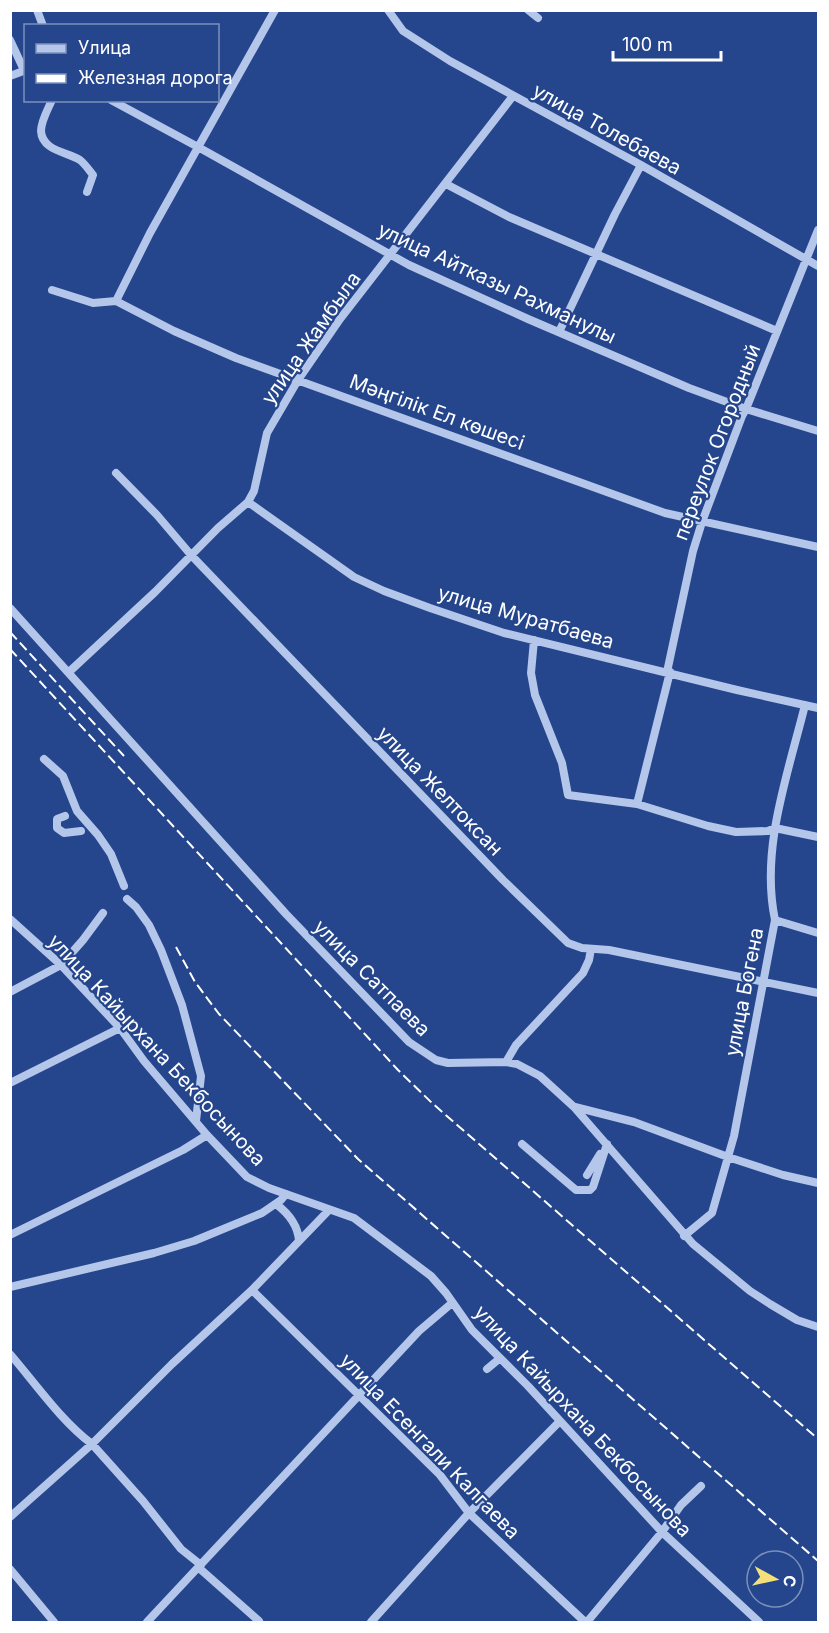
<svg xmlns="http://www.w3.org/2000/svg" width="829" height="1633" font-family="Inter,sans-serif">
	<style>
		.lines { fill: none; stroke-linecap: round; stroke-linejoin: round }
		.minor { stroke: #b4c6ea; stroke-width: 8 }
		.rail { stroke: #fff; stroke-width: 2; stroke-dasharray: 10 4.5; stroke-linecap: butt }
		.labels { text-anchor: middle; stroke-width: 4.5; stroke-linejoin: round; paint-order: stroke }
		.street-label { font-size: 20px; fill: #fff; stroke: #25468c }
	</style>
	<rect width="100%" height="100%" fill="#25468c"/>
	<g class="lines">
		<path class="minor" d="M37,10L43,26
			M388,10L403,31L450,61L641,165L818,266
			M528,10L538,18
			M10,40L24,70
			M10,76L26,70
			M52,100C48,109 41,121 41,131C42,151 68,152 80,160C85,164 89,170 93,175L87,192
			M111,100L198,147L409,265L528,319L689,388L746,409L818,431
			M446,184L509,217L777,331
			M52,290L93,303L116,301L174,331L236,358L665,513L818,547
			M116,301L150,233L275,10
			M559,332L615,214L641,165
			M116,473L157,515L191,555L503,880L568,943L582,948L609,950L818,993
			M248,502L354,577L384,591L430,608L504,633L737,690L818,708
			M10,608L286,914L409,1042L436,1060L448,1063L506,1062L517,1064L540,1076L574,1107L693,1244L750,1291L770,1304L797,1320L818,1327
			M534,640L531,673L535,695L562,763L568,795L637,804L708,826L736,832L768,831L775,828L818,837
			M69,672L155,592L218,528L248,502L254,491L267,433L298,380L340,319L513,96
			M667,672L693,551L702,522L742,416L746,409L818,230
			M44,759L63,776L77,811L98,835L111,854L124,886
			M637,804L670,672
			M65,816L57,819V828L64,833L81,831
			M127,899L136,907L149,925L161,950L182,1005L201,1076L196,1121
			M10,919L61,965L120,1028L144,1061L207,1135L247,1177L269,1188L354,1218L431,1276L446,1293L472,1330L528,1386L662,1532L759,1622
			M775,920L818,933
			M10,992L61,965L83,940L103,913
			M506,1062L516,1045L583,973L589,960L591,949
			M10,1083L120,1028
			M575,1107L634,1122L728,1157L783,1175L818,1183
			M522,1144L576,1190H590L593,1187L607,1144
			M587,1175L600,1154
			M276,1204C288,1213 298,1225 299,1241
			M10,1235L183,1150L207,1135
			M684,1236L712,1213L734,1136L775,920C760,849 788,774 805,705
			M10,1287L154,1253L194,1241L262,1213L281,1200L286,1194
			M252,1290L440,1475L469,1513L585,1622
			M10,1354C35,1383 62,1422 92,1444L143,1501L181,1549L201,1565
			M487,1369L499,1359
			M10,1517L92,1444L172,1364L252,1290L329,1210
			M199,1568L259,1621
			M10,1569L54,1622
			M147,1622L419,1331L452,1303
			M371,1622L469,1513L560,1421
			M587,1622L662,1532L681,1505L701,1486"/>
		<path class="rail" d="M10,632L124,756
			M10,649L398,1070L432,1103L587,1238L818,1439
			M176,947L195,982L219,1014L358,1159L818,1561"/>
	</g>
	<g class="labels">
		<g class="street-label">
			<text transform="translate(607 129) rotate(29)" y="7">улица Толебаева</text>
			<text transform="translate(497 283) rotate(25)" y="7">улица Айтказы Рахманулы</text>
			<text transform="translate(311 338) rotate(-55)" y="7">улица Жамбыла</text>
			<text transform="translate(437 412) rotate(20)" y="7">Мәңгілік Ел көшесі</text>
			<text transform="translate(717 442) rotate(-69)" y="7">переулок Огородный</text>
			<text transform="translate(526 617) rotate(16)" y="7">улица Муратбаева</text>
			<text transform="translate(440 791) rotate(46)" y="7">улица Желтоксан</text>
			<text transform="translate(372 978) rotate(45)" y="7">улица Сатпаева</text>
			<text transform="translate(744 992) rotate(-79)" y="7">улица Богена</text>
			<text transform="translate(157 1050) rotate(47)" y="7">улица Кайырхана Бекбосынова</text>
			<text transform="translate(583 1421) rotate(47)" y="7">улица Кайырхана Бекбосынова</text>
			<text transform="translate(430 1446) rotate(46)" y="7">улица Есенгали Калгаева</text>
		</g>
	</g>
	<rect width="829" height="1633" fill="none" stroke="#ffffff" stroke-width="24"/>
	<rect x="24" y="24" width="195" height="78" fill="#25468c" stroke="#7c90ba" stroke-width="1.5"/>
	<rect x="36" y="44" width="30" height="9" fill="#b4c6ea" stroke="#7c90ba" stroke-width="1.5"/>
	<text x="78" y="54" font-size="18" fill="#ffffff">Улица</text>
	<rect x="36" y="74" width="30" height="9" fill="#ffffff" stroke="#7c90ba" stroke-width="1.5"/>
	<text x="78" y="84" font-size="18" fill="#ffffff">Железная дорога</text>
	<g transform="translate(775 1579) rotate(98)"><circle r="28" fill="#25468c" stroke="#7c90ba" stroke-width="1.5"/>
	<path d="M0-4.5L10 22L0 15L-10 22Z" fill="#f4df78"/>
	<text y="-9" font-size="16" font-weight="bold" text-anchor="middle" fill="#ffffff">С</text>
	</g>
	<path d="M613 51v9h108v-9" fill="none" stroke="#ffffff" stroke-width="3"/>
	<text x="622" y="51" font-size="18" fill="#ffffff" stroke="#25468c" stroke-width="4.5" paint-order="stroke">100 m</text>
</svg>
